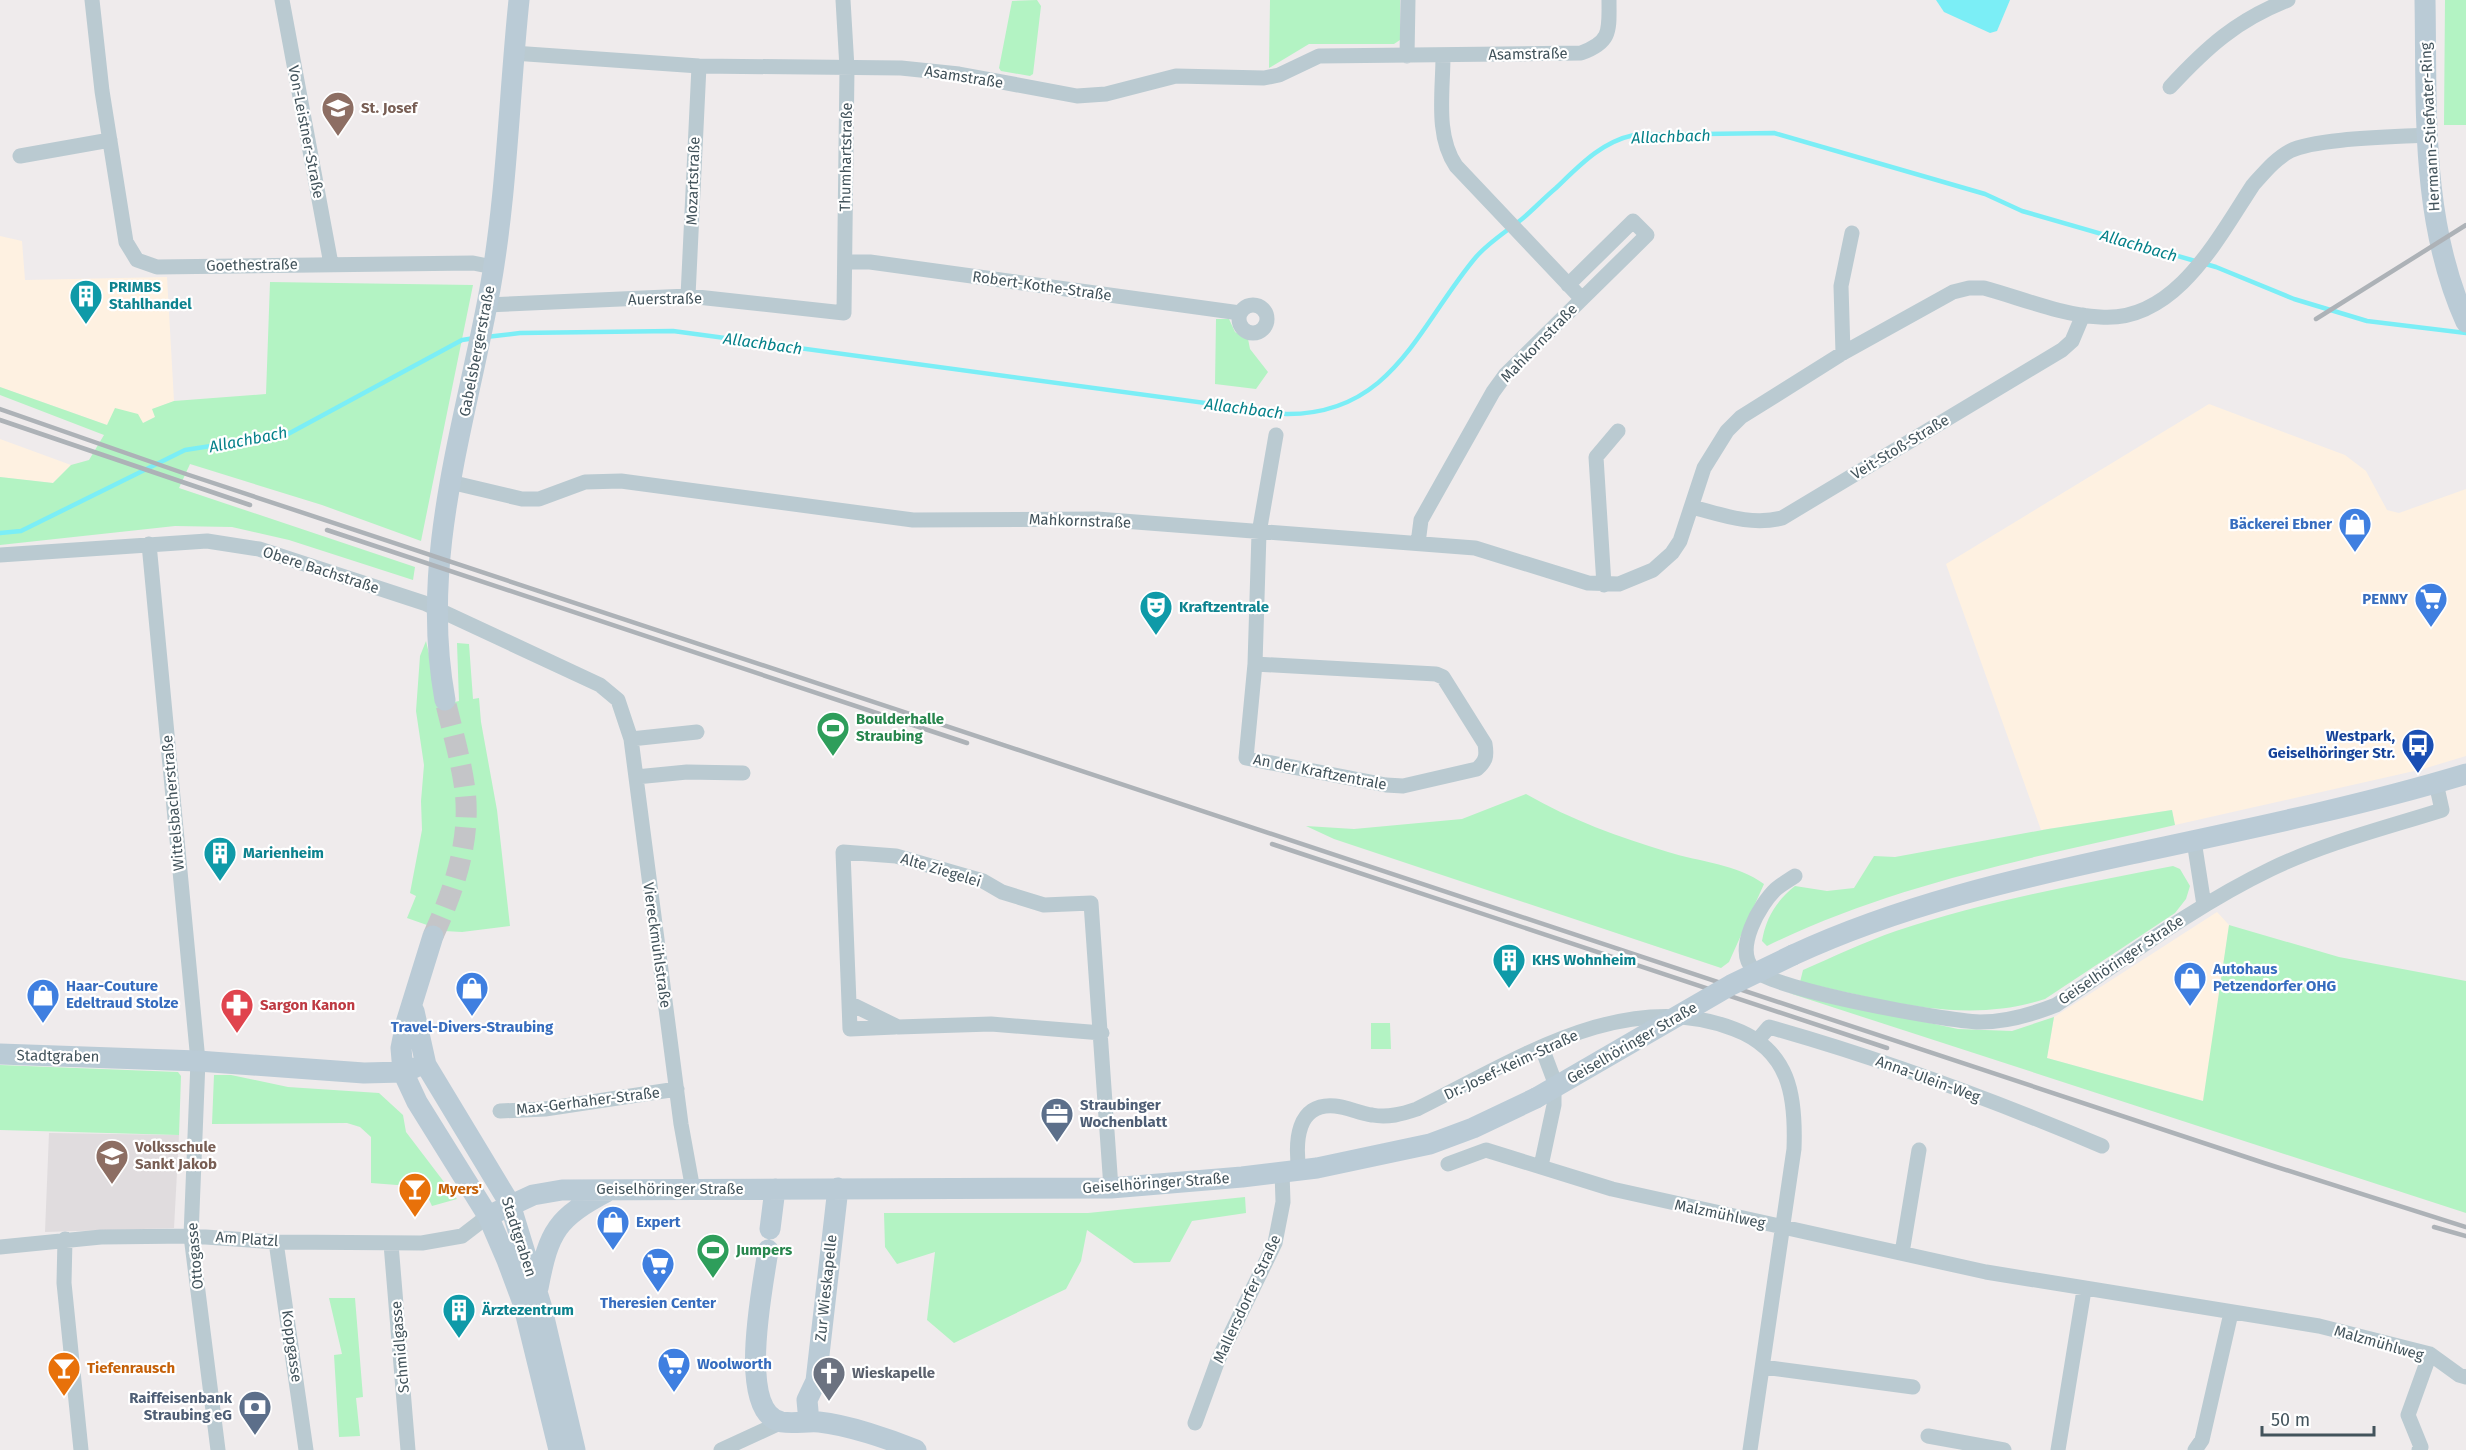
<svg xmlns="http://www.w3.org/2000/svg" width="2466" height="1450" font-family="'Fira Sans',sans-serif">
	<style>
		.commercial { fill: #fef1e1 }
		.education { fill: #e0dcde }
		.green { fill: #b3f3c3 }
		.water { fill: #7beef6 }
		.lines { fill: none; stroke-linecap: round; stroke-linejoin: round }
		.stream { stroke: #7beef6; stroke-width: 4.5 }
		.secondary-tunnel { stroke: #c4c5c8; stroke-width: 21; stroke-dasharray: 21 10; stroke-linecap: butt }
		.street { stroke: #bacad1; stroke-width: 15 }
		.secondary { stroke: #bacbd6; stroke-width: 21 }
		.rail { stroke: #adb2b7; stroke-width: 4.5 }
		.secondary-bridge { stroke: #bacbd6; stroke-width: 21 }
		.labels { text-anchor: middle; stroke-width: 4.5; stroke-linejoin: round; paint-order: stroke }
		.street-label { font-size: 15px; fill: #42535b; stroke: #fff }
		.education-label { font-size: 15px; font-weight: bold; fill: #785e54; stroke: #fff; text-anchor: start }
		.culture-label { font-size: 15px; font-weight: bold; fill: #0d838f; stroke: #fff; text-anchor: start }
		.shop-label { font-size: 15px; font-weight: bold; fill: #366cbe; stroke: #fff; text-anchor: start }
		.leisure-label { font-size: 15px; font-weight: bold; fill: #27864d; stroke: #fff; text-anchor: start }
		.transit-label { font-size: 15px; font-weight: bold; fill: #164399; stroke: #fff; text-anchor: end }
		.health-label { font-size: 15px; font-weight: bold; fill: #be3a42; stroke: #fff; text-anchor: start }
		.service-label { font-size: 15px; font-weight: bold; fill: #4e5e75; stroke: #fff; text-anchor: start }
		.food-label { font-size: 15px; font-weight: bold; fill: #c56008; stroke: #fff; text-anchor: start }
		.worship-label { font-size: 15px; font-weight: bold; fill: #5b616d; stroke: #fff; text-anchor: start }
		.water-label { font-size: 16px; font-style: italic; fill: #048089; stroke: #fff }
	</style>
	<rect width="100%" height="100%" fill="#efebec"/>
	<path class="commercial" d="M0,236L22,241L25,280L167,277L174,401L153,409L155,417L143,423L107,425L0,387Z
		M2209,404L2345,455L2366,471L2387,510L2399,513L2466,489V756L2423,769L2175,825L2172,810L2041,830L1946,564Z
		M0,439L71,465L53,483L0,477Z
		M2217,912L2229,925L2204,1101L2047,1058L2054,1017Z"/>
	<path class="education" d="M49,1133L179,1135L174,1228L45,1232Z"/>
	<path class="green" d="M1037,0L1041,6L1033,74L1030,76L1001,71L999,68L1012,1Z
		M1270,0H1400V40L1394,44H1309L1269,68Z
		M2445,0H2466V125H2444Z
		M270,282L473,285L421,541L322,505L190,464L179,488L415,567L413,580L289,540L232,527L175,526L0,545V477L53,483L71,465L89,460L104,435L0,395V387L107,425L115,408L138,414L143,423L155,417L152,409L174,401L266,394Z
		M1216,319H1229L1235,332L1248,339L1250,349L1268,372L1256,389L1215,384Z
		M426,641L441,705L459,701L457,643L469,644L473,699L479,698L481,722L497,810L510,926L462,932L444,931L407,918L416,896L410,893L422,830L421,801L424,765L416,711L420,656Z
		M1526,794C1571,820 1619,837 1668,852C1700,862 1737,864 1764,884L1729,962L1721,968L1334,839L1306,826L1354,829L1462,819Z
		M2172,810L2175,825C2037,857 1895,883 1767,946L1762,941C1766,918 1776,901 1795,886L1827,891L1854,888L1874,856L1895,857L2048,829Z
		M2173,866L2180,869L2190,886L2186,899L2175,913L2045,999C1963,1026 1881,999 1800,982L1803,970C1833,957 1864,942 1896,931C1986,901 2080,884 2173,866Z
		M2229,925L2339,957L2466,981V1213L1789,993L1958,1029L2012,1031L2054,1017L2047,1058L2203,1101Z
		M1371,1023H1390L1391,1049H1371Z
		M0,1065L178,1072L181,1076L179,1135L0,1130Z
		M214,1075H231L288,1087L379,1093L403,1115L406,1132L457,1199L432,1206L423,1187L371,1183V1137L360,1127L347,1123L212,1124Z
		M1245,1197L1246,1213L1192,1221L1170,1262L1134,1263L1087,1230L1081,1261L1066,1289L954,1343L927,1320L935,1252L897,1264L885,1247L884,1213H1088Z
		M329,1298H355L363,1397L356,1398L360,1436L339,1437L334,1355L342,1354Z"/>
	<path class="water" d="M1936,0H2010L1997,31L1990,33L1944,12Z"/>
	<g class="lines">
		<path class="stream" d="M486,337L520,333L673,331L1286,414C1393,415 1418,326 1476,257C1489,242 1507,231 1522,219C1534,209 1544,198 1556,188C1579,166 1601,142 1634,135L1774,133L1985,194L2022,211L2216,267L2294,299L2367,321L2466,333
			M0,533L21,531L185,450L288,434L462,340L475,338"/>
		<path class="secondary-tunnel" d="M433,936C454,890 471,841 465,790C461,760 452,730 445,700"/>
		<path class="street" d="M92,0L102,91L126,242L137,260L157,267L473,263L493,267
			M282,0L331,264
			M513,53L699,66L901,68L959,74L1077,96L1106,94L1176,76L1264,78L1279,75L1319,56L1581,53C1612,42 1609,30 1609,0
			M1407,56L1408,0
			M2170,87C2207,47 2237,20 2288,0
			M20,156L110,140
			M845,262H870L1240,313
			M1568,285L1633,221L1647,235L1582,299
			M688,296L699,66
			M1239 319a14 14 0 1 1 28 0a14 14 0 1 1-28 0Z
			M486,305L688,296L844,313L847,68L843,0
			M1843,353L1841,286L1852,233
			M450,482L522,499H539L585,482L621,481L913,520L1097,519L1475,548L1588,583L1619,584L1653,570L1672,553L1680,541L1704,468L1727,431L1741,417L1843,353L1953,292L1969,288H1984C2021,298 2061,315 2100,317C2175,323 2218,238 2253,185C2264,173 2275,159 2290,151C2315,138 2396,137 2427,135
			M1692,507C1723,515 1751,526 1782,518L2062,350L2072,341L2083,315
			M1418,543L1421,520L1493,392L1506,374L1582,299L1456,166C1435,135 1443,92 1443,56
			M149,544L198,1061L191,1236L218,1450
			M0,555L207,541L259,549L424,603L600,685L618,700L631,739L681,1124L693,1190
			M1604,585L1596,457L1618,431
			M1255,664L1436,674L1443,677L1485,744C1487,756 1486,761 1477,769L1403,786L1386,785L1246,758L1255,664L1259,533L1276,435
			M631,739L697,732
			M636,777L687,772L743,773
			M2194,841L2204,905
			M1795,876C1789,880 1782,884 1776,889C1760,904 1733,950 1754,970C1776,990 1945,1021 1980,1022C2007,1022 2031,1015 2056,1005C2126,958 2194,906 2271,869C2325,843 2385,828 2442,810L2436,783
			M849,1003L850,1029L895,1027
			M1102,1033L991,1024L898,1027L849,1003L843,852L896,856L983,881L1002,892L1044,905L1091,903L1111,1188
			M1757,1041L1769,1027C1883,1059 1993,1100 2102,1146
			M500,1111L545,1109L677,1089
			M1448,1164L1486,1150L1612,1189L1986,1272L2319,1326L2430,1354L2408,1415L2421,1447L2419,1450
			M1541,1166L1554,1105V1080L1542,1048
			M1299,1171C1295,1143 1296,1102 1335,1106C1347,1107 1359,1113 1372,1115C1388,1118 1402,1114 1417,1109C1513,1062 1625,986 1734,1029C1790,1050 1796,1096 1794,1149L1750,1450
			M65,1239L64,1283L81,1450
			M276,1242L306,1450
			M391,1244L408,1450
			M0,1247L101,1237L191,1236L276,1242L422,1243L462,1236L488,1216
			M1902,1253L1919,1150
			M2430,1354L2459,1375L2466,1377
			M1763,1367L1913,1387
			M1195,1423L1218,1360L1275,1243L1283,1202L1282,1172
			M1928,1436L2004,1450
			M721,1450L782,1422
			M2058,1450L2084,1290
			M2195,1450L2202,1440L2231,1313"/>
		<path class="secondary" d="M2425,0C2427,109 2420,220 2466,322
			M445,700C419,559 465,426 490,289C507,194 509,96 519,0
			M433,936L406,1023L401,1048L403,1072L417,1102L488,1216L507,1260L523,1303L559,1450
			M1793,955C1901,905 2015,879 2131,854C2243,830 2356,807 2466,774
			M414,1011L426,1065L510,1204L541,1305L575,1450
			M0,1054L198,1061L364,1073L403,1072L414,1068
			M488,1216L533,1195L562,1190L1111,1188L1242,1177L1317,1168L1430,1144L1473,1128L1536,1098
			M770,1229L775,1189
			M768,1250C764,1282 735,1413 782,1422C794,1424 807,1421 819,1422C848,1425 889,1439 916,1450
			M538,1288C549,1230 557,1218 608,1191
			M809,1422L807,1400L816,1381L838,1188"/>
		<path class="rail" d="M2316,319L2466,225
			M0,409L186,474L2264,1163L2466,1227
			M0,420L250,505
			M327,530L967,743
			M1272,844L1887,1048
			M2434,1227L2466,1236"/>
		<path class="secondary-bridge" d="M1536,1098L1731,985L1793,955"/>
	</g>
	<defs>
		<symbol id="school-pin" viewBox="-11 -11 22 30"><path d="M0 17L-7.5 6A9.5 9.5 0 1 1 7.5 6Z" fill="#8d6e63" stroke="#fff"/><path d="M0-5L7-2L0 1L-7-2ZM-4 1L0 2.5L4 1V4Q0 6-4 4Z" fill="#fff"/></symbol>
		<symbol id="building-pin" viewBox="-11 -11 22 30"><path d="M0 17L-7.5 6A9.5 9.5 0 1 1 7.5 6Z" fill="#0f9aa8" stroke="#fff"/><path d="M-4-6H4V6H1V3H-1V6H-4ZM-2.5-4.3h1.7v1.8h-1.7ZM.8-4.3h1.7v1.8H.8ZM-2.5-1h1.7V.8h-1.7ZM.8-1h1.7V.8H.8Z" fill="#fff"/></symbol>
		<symbol id="shop-pin" viewBox="-11 -11 22 30"><path d="M0 17L-7.5 6A9.5 9.5 0 1 1 7.5 6Z" fill="#3f7fe0" stroke="#fff"/><path d="M-5-2.5h2.3a2.7 3.5 0 0 1 5.4 0H5L5.5 6h-11ZM-1.5-2.5h3a1.5 2.3 0 0 0-3 0Z" fill="#fff"/></symbol>
		<symbol id="supermarket-pin" viewBox="-11 -11 22 30"><path d="M0 17L-7.5 6A9.5 9.5 0 1 1 7.5 6Z" fill="#3f7fe0" stroke="#fff"/><path d="M-6-5.5h2.5l.6 2H6L4.5 2H-2.5L-4.4-4H-6ZM-1.5 3.2a1.3 1.3 0 1 0 .1 0ZM3 3.2a1.3 1.3 0 1 0 .1 0Z" fill="#fff"/></symbol>
		<symbol id="theatre-pin" viewBox="-11 -11 22 30"><path d="M0 17L-7.5 6A9.5 9.5 0 1 1 7.5 6Z" fill="#0f9aa8" stroke="#fff"/><path d="M-5-5.5Q0-4 5-5.5V0Q5 5 0 6Q-5 5-5 0ZM-3.3-2.5H-1v1.5H-3.3ZM1-2.5H3.3v1.5H1ZM-2.8 1Q0 5.5 2.8 1Z" fill="#fff"/></symbol>
		<symbol id="stadium-pin" viewBox="-11 -11 22 30"><path d="M0 17L-7.5 6A9.5 9.5 0 1 1 7.5 6Z" fill="#2e9e5b" stroke="#fff"/><path d="M0-5a6.5 5 0 1 0 0 10a6.5 5 0 1 0 0-10ZM-3.5-1.8h7v3.6h-7Z" fill="#fff"/></symbol>
		<symbol id="bus-pin" viewBox="-11 -11 22 30"><path d="M0 17L-7.5 6A9.5 9.5 0 1 1 7.5 6Z" fill="#1a4fb4" stroke="#fff"/><path d="M-5-6H5V4H4V6H2V4H-2V6H-4V4H-5ZM-3.5-4V0h7V-4ZM-3.5 1.2v1.5H-2V1.2ZM2 1.2v1.5H3.5V1.2Z" fill="#fff"/></symbol>
		<symbol id="pharmacy-pin" viewBox="-11 -11 22 30"><path d="M0 17L-7.5 6A9.5 9.5 0 1 1 7.5 6Z" fill="#e0444e" stroke="#fff"/><path d="M-2-6h4v4h4v4h-4v4h-4v-4h-4v-4h4Z" fill="#fff"/></symbol>
		<symbol id="office-pin" viewBox="-11 -11 22 30"><path d="M0 17L-7.5 6A9.5 9.5 0 1 1 7.5 6Z" fill="#5c6f8a" stroke="#fff"/><path d="M-6-3h4V-5.5h4V-3h4V5H-6ZM-1-4.5V-3h2v-1.5ZM-6 0V1H6V0Z" fill="#fff"/></symbol>
		<symbol id="bar-pin" viewBox="-11 -11 22 30"><path d="M0 17L-7.5 6A9.5 9.5 0 1 1 7.5 6Z" fill="#e8710a" stroke="#fff"/><path d="M-6-5H6L.8 .8V4.5H3.5V6h-7V4.5H-.8V.8Z" fill="#fff"/></symbol>
		<symbol id="church-pin" viewBox="-11 -11 22 30"><path d="M0 17L-7.5 6A9.5 9.5 0 1 1 7.5 6Z" fill="#6b7280" stroke="#fff"/><path d="M-1.2-6h2.4v3.5h3.3v2.4h-3.3V6h-2.4V-.1h-3.3v-2.4h3.3Z" fill="#fff"/></symbol>
		<symbol id="bank-pin" viewBox="-11 -11 22 30"><path d="M0 17L-7.5 6A9.5 9.5 0 1 1 7.5 6Z" fill="#5c6f8a" stroke="#fff"/><path d="M-6-4H6V4H-6ZM0-2.3a2.3 2.3 0 1 0 0 4.6a2.3 2.3 0 1 0 0-4.6Z" fill="#fff"/></symbol>
	</defs>
	<g fill-rule="evenodd">
		<use href="#school-pin" x="319" y="89" width="38" height="52"/>
		<use href="#building-pin" x="67" y="277" width="38" height="52"/>
		<use href="#shop-pin" x="2336" y="505" width="38" height="52"/>
		<use href="#supermarket-pin" x="2412" y="580" width="38" height="52"/>
		<use href="#theatre-pin" x="1137" y="588" width="38" height="52"/>
		<use href="#stadium-pin" x="814" y="709" width="38" height="52"/>
		<use href="#bus-pin" x="2399" y="726" width="38" height="52"/>
		<use href="#building-pin" x="201" y="834" width="38" height="52"/>
		<use href="#building-pin" x="1490" y="941" width="38" height="52"/>
		<use href="#shop-pin" x="2171" y="959" width="38" height="52"/>
		<use href="#shop-pin" x="453" y="969" width="38" height="52"/>
		<use href="#shop-pin" x="24" y="976" width="38" height="52"/>
		<use href="#pharmacy-pin" x="218" y="986" width="38" height="52"/>
		<use href="#office-pin" x="1038" y="1095" width="38" height="52"/>
		<use href="#school-pin" x="93" y="1137" width="38" height="52"/>
		<use href="#bar-pin" x="396" y="1170" width="38" height="52"/>
		<use href="#shop-pin" x="594" y="1203" width="38" height="52"/>
		<use href="#stadium-pin" x="694" y="1231" width="38" height="52"/>
		<use href="#supermarket-pin" x="639" y="1245" width="38" height="52"/>
		<use href="#building-pin" x="440" y="1291" width="38" height="52"/>
		<use href="#supermarket-pin" x="655" y="1345" width="38" height="52"/>
		<use href="#bar-pin" x="45" y="1349" width="38" height="52"/>
		<use href="#church-pin" x="810" y="1354" width="38" height="52"/>
		<use href="#bank-pin" x="236" y="1388" width="38" height="52"/>
	</g>
	<g class="labels">
		<g class="street-label">
			<text transform="translate(1528 54) rotate(-1)" y="5">Asamstraße</text>
			<text transform="translate(964 77) rotate(9)" y="5">Asamstraße</text>
			<text transform="translate(2430 127) rotate(-93)" y="5">Hermann-Stiefvater-Ring</text>
			<text transform="translate(306 132) rotate(79)" y="5">Von-Leistner-Straße</text>
			<text transform="translate(846 157) rotate(-89)" y="5">Thumhartstraße</text>
			<text transform="translate(693 181) rotate(-88)" y="5">Mozartstraße</text>
			<text transform="translate(252 265) rotate(-1)" y="5">Goethestraße</text>
			<text transform="translate(1042 286) rotate(8)" y="5">Robert-Kothe-Straße</text>
			<text transform="translate(665 299) rotate(-1)" y="5">Auerstraße</text>
			<text transform="translate(1539 343) rotate(-46)" y="5">Mahkornstraße</text>
			<text transform="translate(477 351) rotate(-79)" y="5">Gabelsbergerstraße</text>
			<text transform="translate(1900 447) rotate(-31)" y="5">Veit-Stoß-Straße</text>
			<text transform="translate(1080 521) rotate(2)" y="5">Mahkornstraße</text>
			<text transform="translate(321 570) rotate(18)" y="5">Obere Bachstraße</text>
			<text transform="translate(1320 772) rotate(11)" y="5">An der Kraftzentrale</text>
			<text transform="translate(173 803) rotate(-95)" y="5">Wittelsbacherstraße</text>
			<text transform="translate(941 870) rotate(17)" y="5">Alte Ziegelei</text>
			<text transform="translate(657 945) rotate(82)" y="5">Viereckmühlstraße</text>
			<text transform="translate(2121 960) rotate(-34)" y="5">Geiselhöringer Straße</text>
			<text transform="translate(1632 1043) rotate(-30)" y="5">Geiselhöringer Straße</text>
			<text transform="translate(58 1056) rotate(1)" y="5">Stadtgraben</text>
			<text transform="translate(1511 1065) rotate(-25)" y="5">Dr.-Josef-Keim-Straße</text>
			<text transform="translate(1928 1079) rotate(20)" y="5">Anna-Ulein-Weg</text>
			<text transform="translate(588 1101) rotate(-7)" y="5">Max-Gerhaher-Straße</text>
			<text transform="translate(1156 1183) rotate(-4)" y="5">Geiselhöringer Straße</text>
			<text x="670" y="1194">Geiselhöringer Straße</text>
			<text transform="translate(1720 1214) rotate(12)" y="5">Malzmühlweg</text>
			<text transform="translate(519 1237) rotate(72)" y="5">Stadtgraben</text>
			<text transform="translate(247 1239) rotate(4)" y="5">Am Platzl</text>
			<text transform="translate(195 1256) rotate(-95)" y="5">Ottogasse</text>
			<text transform="translate(826 1288) rotate(-84)" y="5">Zur Wieskapelle</text>
			<text transform="translate(1247 1299) rotate(-65)" y="5">Mallersdorfer Straße</text>
			<text transform="translate(2379 1343) rotate(16)" y="5">Malzmühlweg</text>
			<text transform="translate(292 1346) rotate(82)" y="5">Koppgasse</text>
			<text transform="translate(400 1347) rotate(-95)" y="5">Schmidlgasse</text>
		</g>
		<g class="education-label">
			<text x="361" y="113">St. Josef</text>
			<text x="135" y="1152">Volksschule<tspan x="135" dy="17">Sankt Jakob</tspan></text>
		</g>
		<g class="culture-label">
			<text x="109" y="292">PRIMBS<tspan x="109" dy="17">Stahlhandel</tspan></text>
			<text x="1179" y="612">Kraftzentrale</text>
			<text x="243" y="858">Marienheim</text>
			<text x="1532" y="965">KHS Wohnheim</text>
			<text x="482" y="1315">Ärztezentrum</text>
		</g>
		<g class="shop-label">
			<text x="2332" y="529" text-anchor="end">Bäckerei Ebner</text>
			<text x="2408" y="604" text-anchor="end">PENNY</text>
			<text x="2213" y="974">Autohaus<tspan x="2213" dy="17">Petzendorfer OHG</tspan></text>
			<text x="66" y="991">Haar-Couture<tspan x="66" dy="17">Edeltraud Stolze</tspan></text>
			<text x="472" y="1032" text-anchor="middle">Travel-Divers-Straubing</text>
			<text x="636" y="1227">Expert</text>
			<text x="658" y="1308" text-anchor="middle">Theresien Center</text>
			<text x="697" y="1369">Woolworth</text>
		</g>
		<g class="leisure-label">
			<text x="856" y="724">Boulderhalle<tspan x="856" dy="17">Straubing</tspan></text>
			<text x="736" y="1255">Jumpers</text>
		</g>
		<g class="transit-label">
			<text x="2395" y="741">Westpark,<tspan x="2395" dy="17">Geiselhöringer Str.</tspan></text>
		</g>
		<g class="health-label">
			<text x="260" y="1010">Sargon Kanon</text>
		</g>
		<g class="service-label">
			<text x="1080" y="1110">Straubinger<tspan x="1080" dy="17">Wochenblatt</tspan></text>
			<text x="232" y="1403" text-anchor="end">Raiffeisenbank<tspan x="232" dy="17">Straubing eG</tspan></text>
		</g>
		<g class="food-label">
			<text x="438" y="1194">Myers'</text>
			<text x="87" y="1373">Tiefenrausch</text>
		</g>
		<g class="worship-label">
			<text x="852" y="1378">Wieskapelle</text>
		</g>
		<g class="water-label">
			<text transform="translate(1671 136) rotate(-2)" y="6">Allachbach</text>
			<text transform="translate(2139 245) rotate(16)" y="6">Allachbach</text>
			<text transform="translate(763 343) rotate(8)" y="6">Allachbach</text>
			<text transform="translate(1244 408) rotate(7)" y="6">Allachbach</text>
			<text transform="translate(248 439) rotate(-11)" y="6">Allachbach</text>
		</g>
	</g>
	<path d="M2262 1426v9h112v-9" fill="none" stroke="#42535b" stroke-width="3"/>
	<text x="2271" y="1426" font-size="18" fill="#42535b" stroke="#ffffff" stroke-width="4.5" paint-order="stroke">50 m</text>
</svg>
